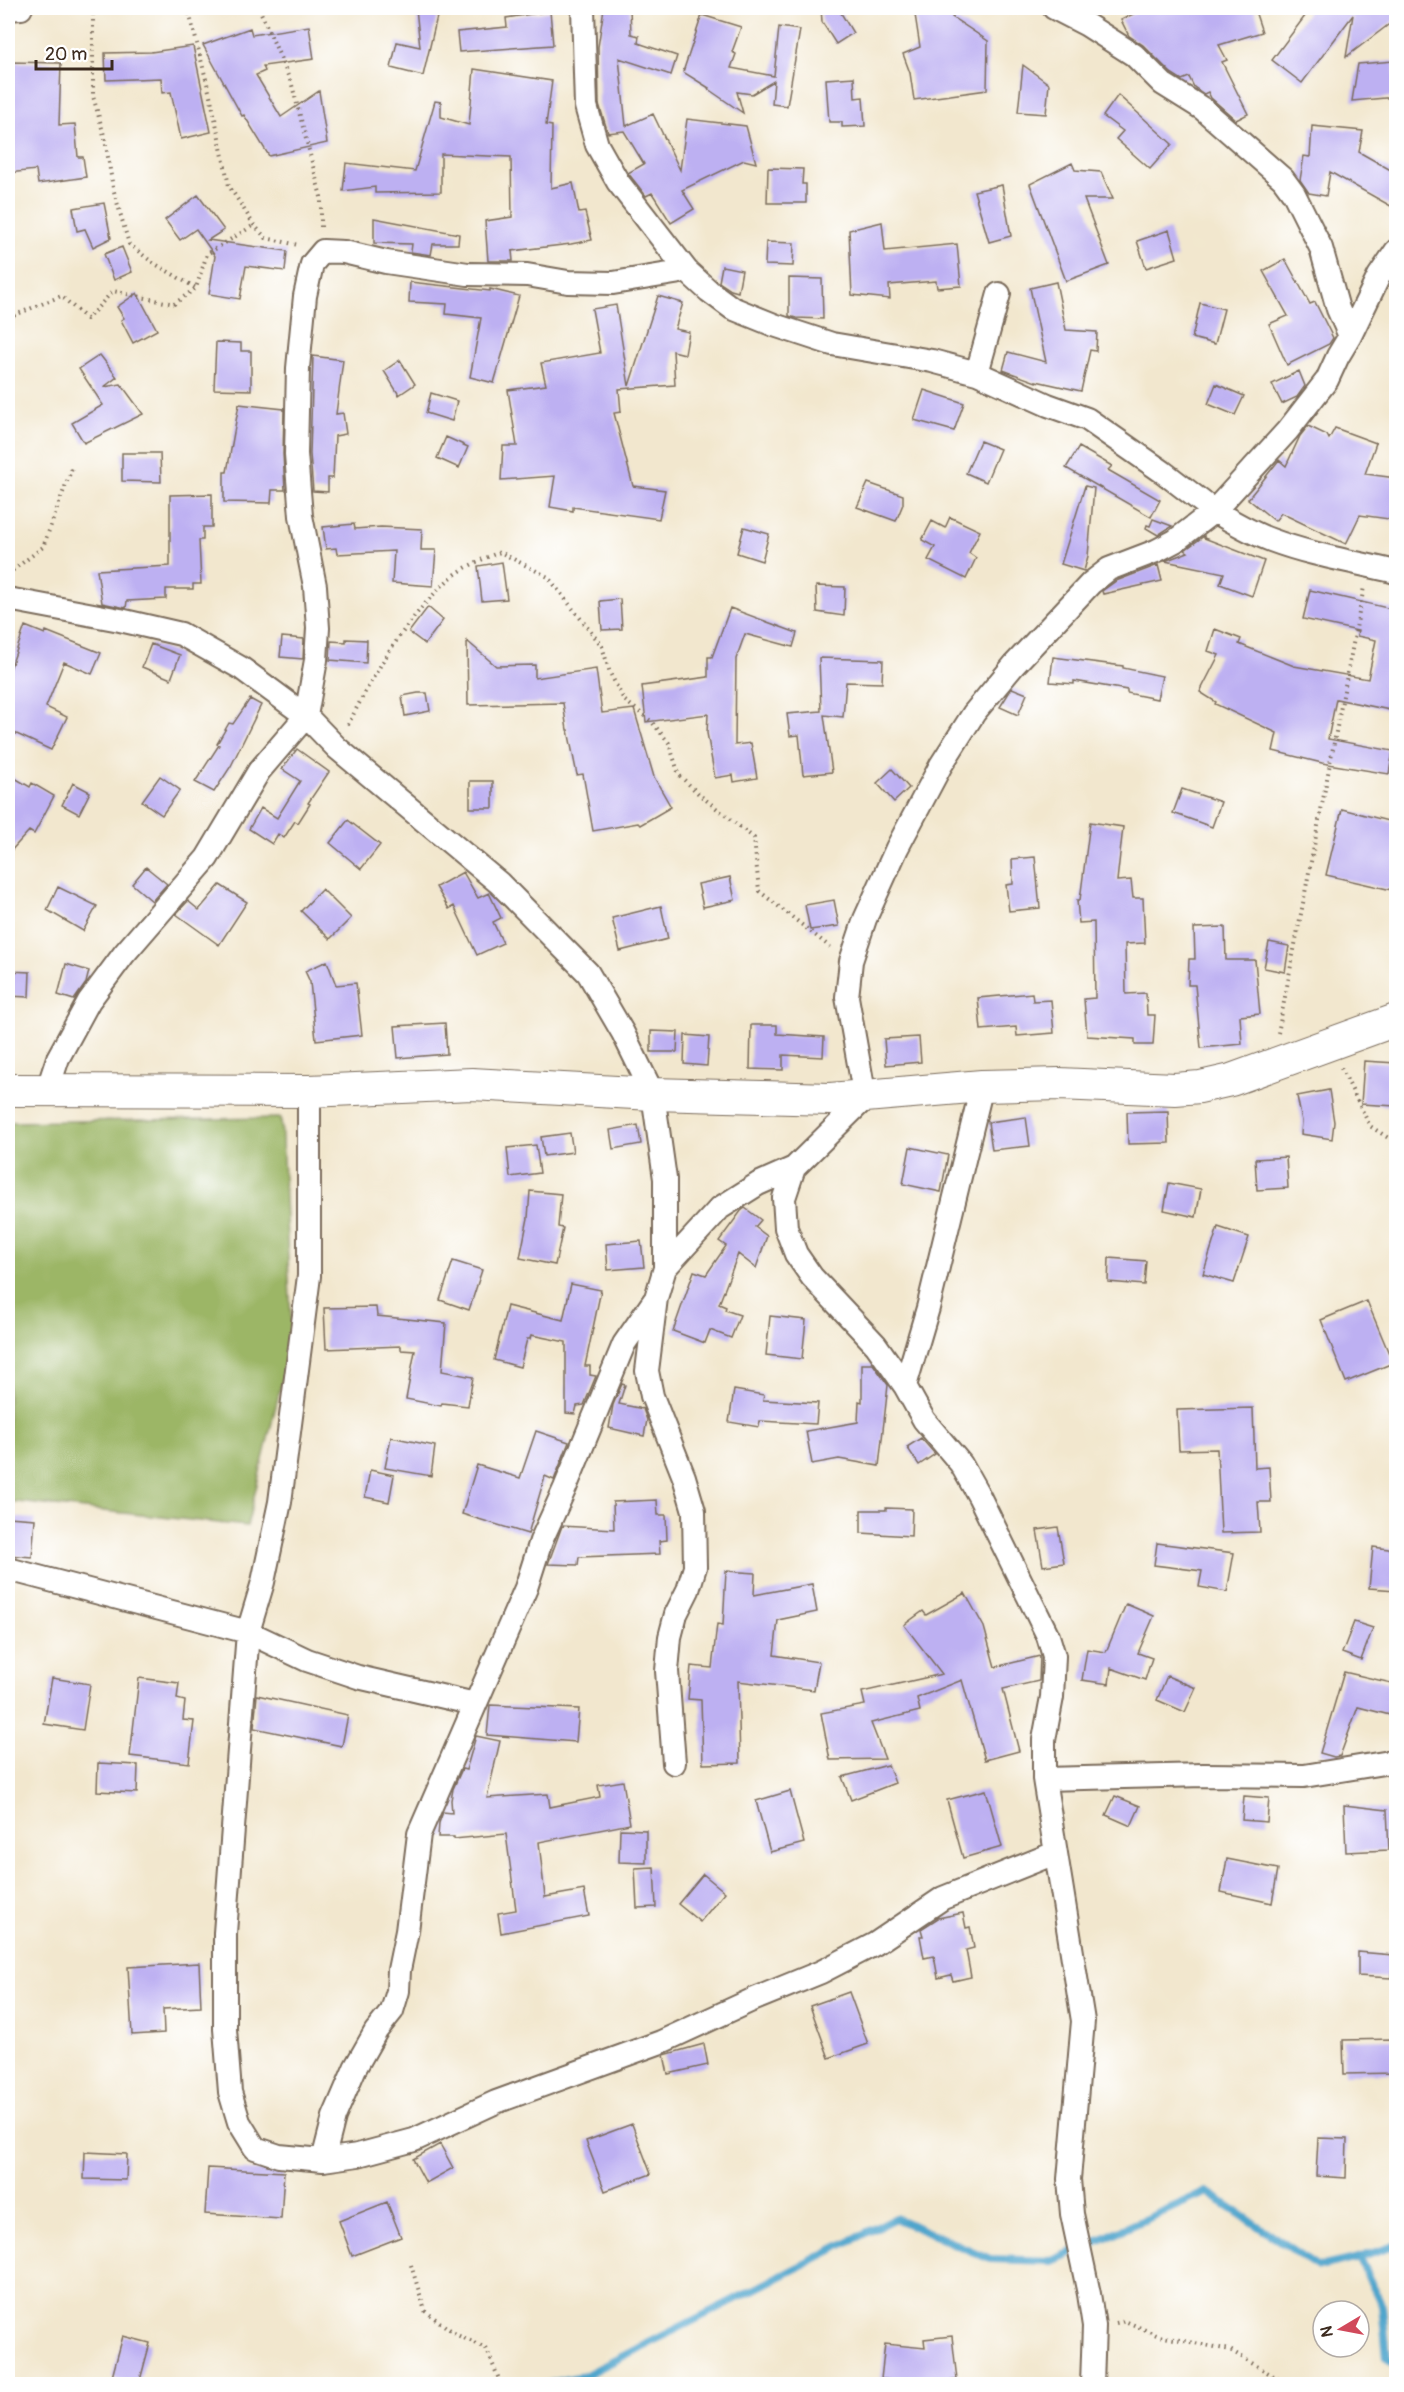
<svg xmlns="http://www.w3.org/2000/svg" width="1404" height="2392" font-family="Pangolin,sans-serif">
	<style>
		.forest { fill: #9cb666; stroke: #6c7042; stroke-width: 1.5 }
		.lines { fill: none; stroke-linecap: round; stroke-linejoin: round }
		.stream { stroke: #50a5cc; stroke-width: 8 }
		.building { fill: #bdb0f2 }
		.street-casing { stroke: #7b6c5c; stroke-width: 26 }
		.secondary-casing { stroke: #7b6c5c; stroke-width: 34 }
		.path { stroke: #7b6c5c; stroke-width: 4; stroke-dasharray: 1.5 4.5; stroke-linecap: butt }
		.street { stroke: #fff; stroke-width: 22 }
		.secondary { stroke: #fff; stroke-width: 32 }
	</style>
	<rect width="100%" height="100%" fill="#fff"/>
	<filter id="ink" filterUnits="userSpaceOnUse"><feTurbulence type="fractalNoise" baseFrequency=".0167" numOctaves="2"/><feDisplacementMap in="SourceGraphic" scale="12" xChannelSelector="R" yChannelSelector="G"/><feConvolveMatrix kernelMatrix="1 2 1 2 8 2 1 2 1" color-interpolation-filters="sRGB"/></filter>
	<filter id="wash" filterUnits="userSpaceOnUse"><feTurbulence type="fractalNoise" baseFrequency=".008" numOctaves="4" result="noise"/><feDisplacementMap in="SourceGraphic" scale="24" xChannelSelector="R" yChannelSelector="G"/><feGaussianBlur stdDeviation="1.35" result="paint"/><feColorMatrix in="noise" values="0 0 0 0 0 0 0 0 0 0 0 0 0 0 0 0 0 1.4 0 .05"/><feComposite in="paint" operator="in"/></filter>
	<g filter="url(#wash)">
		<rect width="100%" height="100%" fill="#f2e7ce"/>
		<path class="forest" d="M281,1118L292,1339L247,1526L8,1501V1122Z"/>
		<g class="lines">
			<path class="stream" d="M1359,2258L1382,2305L1387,2357L1396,2366
				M548,2384L586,2375L895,2218L990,2259L1052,2261L1207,2192L1319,2267L1359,2258L1396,2245"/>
		</g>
		<g id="blocks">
			<path class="building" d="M416,8H439L423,76L391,68L397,42L420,47Z
				M604,8H630L631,34L639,36L638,43L677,56L671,75L619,58L626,126L653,114L680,170L687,119L746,126L756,163L744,160L682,190L694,209L671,223L652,193L646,196L628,173L644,164L624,131L608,133L599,104L598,47Z
				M821,8H838L853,33L836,44L822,22Z
				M914,8H958L952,17L988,41L987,90L914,100L910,73L903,54L920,47Z
				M1145,8H1254L1262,32L1219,45L1227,60L1222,62L1248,114L1236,120L1211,98L1208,92L1204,94L1194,87L1189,77L1182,80L1171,73L1143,45L1129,36L1121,20Z
				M1311,8H1396V19L1346,57L1353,15L1302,83L1272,60Z
				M550,11L553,45L459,52L457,32L507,27L506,18Z
				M702,15L741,27L732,52L736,54L731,68L774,76L779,27L800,30L787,106L772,104L774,81L752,94L737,92L743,113L708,89L709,88L683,72Z
				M309,26L314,59L263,66L265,71L256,75L281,117L319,91L327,143L269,156L244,115L242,116L203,45L250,28L252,35Z
				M193,46L211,132L181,139L171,92L162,93L161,78L106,80L105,53L151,52Z
				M1394,61L1396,97L1352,101L1358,64Z
				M8,62L61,63L59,125L75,124L78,157H83L86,177L38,184L36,170L8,173L9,91H8Z
				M1023,65L1049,84L1046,114L1018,112Z
				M474,69L552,81L546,125L552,126L551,188L573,183L579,213L585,212L592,240L571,244L512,251L513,261H488L485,221L512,217L511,157L441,154V192L375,193V187L343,191L346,163L415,171L435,101L441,102V117L469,125Z
				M854,77L855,98L863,97L865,126L842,127V122H829L826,79Z
				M1118,95L1172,144L1150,169L1116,139L1123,131L1103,116Z
				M1312,126L1363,131L1359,152L1396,173V209L1330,172L1326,196L1309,193L1300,180L1304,156L1310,157Z
				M1072,163L1075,170L1101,172L1113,199H1084L1109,265L1066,281L1030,184Z
				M768,168L803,169L802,184H806V203H767Z
				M1002,185L1011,236L989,242L974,191Z
				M198,195L224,230L208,240L287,251L285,271L246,266L240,299L209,294L215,256L196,229L180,240L165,220Z
				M104,203L111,238L93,247L85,229L77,231L73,208Z
				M374,218L459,234L458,244H433L431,255L411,252L412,244L374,243Z
				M882,222L885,251L957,244L961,286L937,288L936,281L889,285L890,299L852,295L849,230Z
				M1169,230L1177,258L1146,268L1137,241Z
				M766,242L794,243L793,266L765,265Z
				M122,247L132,272L114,280L104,254Z
				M1285,259L1310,304L1315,302L1333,338L1329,344L1287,365L1269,324L1288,316L1263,271Z
				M722,266L742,270L738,292L731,290L719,282Z
				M789,278L822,279L823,319L796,318L789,316Z
				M410,282L490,291V289L519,296L494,383L470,377L481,318L446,314L447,304L409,302Z
				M1056,282L1066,330L1097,332L1096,351L1090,350L1081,391L1036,381V382L1003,370L1008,352L1046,362L1030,288Z
				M137,293L157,330L133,343L121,320L124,318L117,307Z
				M658,296L683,303L675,329L689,332L685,354L673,351L675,385L619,389L621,412L614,413L633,486L665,490L659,519L573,507V511L550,507L555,476L501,480L503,446H517L508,390L546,385L541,363L600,353L592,309L616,305L629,386Z
				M1200,303L1224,309L1215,344L1192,338Z
				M216,342L241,343V351H251V390L214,389Z
				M100,355L117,377L104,387L121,384L143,414L84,443L72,423L103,405L79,369Z
				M313,356L343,360L336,414L343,413L346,434L335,436L333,478H328V492L313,491L310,454Z
				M400,360L415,384L399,395L384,371Z
				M1299,371L1305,386L1297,397L1282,404L1272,384Z
				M1216,384L1244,396L1235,415L1208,404Z
				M924,390L964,403L954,431L914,420Z
				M431,393L457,401L452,421L426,413Z
				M239,404L284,409L283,454L285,490H272L271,503L224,502V472H227Z
				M1308,426L1327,435L1329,439L1335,428L1376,443L1365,474L1396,478V520L1360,515L1346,544L1281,513L1275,521L1248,499L1279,460L1286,466L1300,436Z
				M446,437L468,447L459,468L437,458Z
				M980,441L1000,449L986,482L966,473Z
				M1079,447L1112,466L1108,470L1160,500L1151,517L1066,468Z
				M122,453H160L161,482L122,481Z
				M868,483L903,495V504L896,521L857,507Z
				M1085,486L1094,488L1088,556L1084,571L1061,564Z
				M212,494V527H203V540H199L201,584H193V589H166V599L127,601L126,608L102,603L97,570L170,566V495Z
				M950,517L980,531L969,553L976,558L966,579L928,560L935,547L922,540L932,521L945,528Z
				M1153,519L1172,526L1158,535L1146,528L1147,525L1150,526Z
				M354,524L355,529L381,527L422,529L421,550H436L433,586L392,583L394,551L337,554L336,548L326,549L323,527Z
				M744,527L769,534L762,561L737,553Z
				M1204,536V538L1264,561L1252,596L1220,584L1224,573L1165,561L1188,552L1185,550Z
				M502,562L507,599L482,601L478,566Z
				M1158,565L1162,581L1103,594L1102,591L1116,581Z
				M816,586L845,587L844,616L817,612Z
				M1310,590L1396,610V678L1390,710L1336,699L1328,739L1393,751L1389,774L1322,763L1273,751L1277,733L1215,704L1216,702L1200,692L1219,655L1208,651L1215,629L1241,639L1239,644L1294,666L1368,679L1376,640L1357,636L1358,631L1303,619Z
				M620,599L622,629L602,630L600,601Z
				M428,607L443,620L425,644L409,632Z
				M730,608L797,633L793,647L745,634L736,659L735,745L751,743L757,778L734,782L733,775L715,778L707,733L708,714L646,722L642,686L708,677V657H712Z
				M25,626L45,634L46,631L101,653L92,674L64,662L46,707L67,717L51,750L8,730V675Z
				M282,637L304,639L303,659L280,657Z
				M346,639L367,640L366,663L330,660L331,641L346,642Z
				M467,641L496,666L535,665V678L596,669L602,713L634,709L654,777L671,807L640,825L638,823L593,831L583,774L577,775L568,730H567L563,703L468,705Z
				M151,644L180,655L171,679L142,667Z
				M1053,657L1123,666V668L1162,676L1157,699L1127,693V690L1074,681V684L1050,682Z
				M819,658L883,660L882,683L846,682L843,717L824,715L832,772L803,775L799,735L790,736L787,714L821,711Z
				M1012,688L1027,694L1018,715L1000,707Z
				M418,693H427L430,711L405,716L402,696Z
				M250,699L261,705L231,766L214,792L195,782L219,745L217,744L229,723L233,724Z
				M297,749L329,772L308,803L310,804L298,823L295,821L284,838L278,834L272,844L249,829L261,808L277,818L300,781L282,769Z
				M892,769L909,788L894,802L877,783Z
				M8,774L30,787L32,783L54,796L34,834L29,831L8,854Z
				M160,776L180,790L162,815L142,801Z
				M470,781H493V808H470Z
				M73,783L90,792L79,814L62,805Z
				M1182,789L1221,802L1212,827L1173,813Z
				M1342,809L1396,823V891L1326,875Z
				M348,820L380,845L361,869L330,843Z
				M1090,822L1123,827L1117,881L1131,880L1133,898H1143L1145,943L1125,944L1126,994L1146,993L1147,1015H1155L1153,1045H1135V1039L1087,1036L1084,999L1095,998L1094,922L1079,923L1077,900H1080Z
				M1035,857L1040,908L1009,911L1006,885L1013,884L1012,859Z
				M146,867L167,884L152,901L132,884Z
				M463,872L478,898L489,893L501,918L493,922L503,943L477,955L454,906L449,909L436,887Z
				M730,877L735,900L703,907L698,884Z
				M220,885L247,902L219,945L176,914L188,901L199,910Z
				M58,887L97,906L83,931L47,910Z
				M322,889L351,918L330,939L301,911Z
				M834,900L839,926L810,930L805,905Z
				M661,906L668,939L620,951L612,918Z
				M1225,927L1226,960H1255L1260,1014L1240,1016L1242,1044L1201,1048L1195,985H1188L1189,959H1195L1194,928Z
				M1269,942L1289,946L1285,972L1264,968Z
				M327,961L336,985L356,983L362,1035L316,1040L310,982L305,971Z
				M66,964L89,971L86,983L74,1000L58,995Z
				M8,971L30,972L29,997L8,996Z
				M1032,993L1033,1001L1051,1000L1054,1033L1017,1036L1016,1027L981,1030L978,998Z
				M445,1023L447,1054L398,1058L395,1026Z
				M751,1025H777V1034L824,1037L823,1057L783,1055V1070L750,1069Z
				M651,1031L678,1032L677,1052H651Z
				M685,1035L709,1037L707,1066L684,1064Z
				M919,1037L921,1062L886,1065L884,1039Z
				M1364,1061L1396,1063V1106L1361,1104Z
				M1329,1090L1334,1122L1332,1139L1301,1134L1302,1121L1297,1096Z
				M1168,1111L1169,1143L1128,1144L1127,1112Z
				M1026,1117L1030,1146L992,1150L988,1122Z
				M638,1125L641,1144L613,1149L610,1130Z
				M570,1133L573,1152L544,1156L541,1137Z
				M536,1145L540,1173L510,1177L507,1148Z
				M910,1147L948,1155L941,1192L903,1184Z
				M1286,1157L1288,1188L1257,1190L1255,1159Z
				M1169,1183L1201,1189L1196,1217L1164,1210Z
				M530,1191L561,1194L558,1227L563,1228L555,1265L520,1258L528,1218Z
				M745,1208L761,1220L755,1227L767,1236L756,1268L738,1254L719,1304L726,1307L725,1310L740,1315L731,1338L710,1330L705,1343L673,1331L694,1271L706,1275L726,1246L719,1241L741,1211Z
				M1218,1227L1249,1237L1234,1283L1203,1274Z
				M641,1241L644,1267L608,1270L606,1244Z
				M1109,1258L1146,1261L1144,1285L1108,1282Z
				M453,1261L482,1270L469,1310L440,1300Z
				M571,1284L601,1290L585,1366H590V1375L596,1376L584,1405L577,1406L575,1414L566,1413V1342L531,1335L530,1339H527L520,1367L494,1360L507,1306L563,1320Z
				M1367,1301L1393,1363L1346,1382L1321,1320Z
				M376,1307L377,1316L446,1323L442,1371L473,1377L468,1406L442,1403L441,1406L406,1399L415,1351L401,1350V1346L326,1349L324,1308Z
				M770,1316L806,1320L802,1359L766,1355Z
				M862,1364H873L888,1385L879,1466L839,1459L812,1464L806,1431L858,1422L859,1401L862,1402Z
				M622,1384L625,1385L619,1404L643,1409L647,1420L644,1436L609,1428L613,1405Z
				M734,1390L764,1395L763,1400L818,1403L816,1424L760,1421L759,1427L729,1422Z
				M1253,1408L1255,1468L1269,1467L1271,1502H1258L1260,1532L1221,1533L1217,1449L1179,1450L1177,1410Z
				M536,1431L569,1442L554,1480L545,1476L528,1534L462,1514L477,1465L520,1478Z
				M391,1437L435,1446L431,1476L385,1468Z
				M921,1438L935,1454L919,1465L907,1447Z
				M370,1470L394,1475L389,1502L365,1497Z
				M657,1500L658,1515H666L667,1540L659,1541L660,1554L579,1557L578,1565L548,1564L562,1526L614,1529L613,1502Z
				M886,1508L912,1509L911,1536L861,1533V1510H886Z
				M8,1517L35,1519L32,1557L8,1555Z
				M1058,1527L1064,1563L1043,1566L1037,1530Z
				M1157,1543L1234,1553L1227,1592L1199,1587L1202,1571L1154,1565Z
				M1373,1547L1396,1550V1590L1369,1588Z
				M726,1571L755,1573L754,1595L812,1584L817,1612L778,1620L774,1655L819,1662L814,1690L738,1681L740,1763L703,1764L701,1700L688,1699L691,1666L712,1668L717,1624L723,1625Z
				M965,1593L984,1627L995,1667L1040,1656L1039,1681L1003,1689L1019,1751L985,1760L962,1680L917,1698L920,1711L871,1723L885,1759L830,1760L821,1713L865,1705L862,1692L942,1674L904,1625L923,1611L926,1615Z
				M1126,1604L1154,1616L1138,1653L1152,1658L1145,1680L1111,1668L1109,1684L1082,1680L1087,1649L1106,1652Z
				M1354,1622L1373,1628L1361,1660L1342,1653Z
				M1344,1672L1396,1684V1689L1390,1715L1358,1707L1340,1756L1334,1757L1320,1753Z
				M1167,1676L1196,1688L1185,1712L1157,1700Z
				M52,1678L90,1684L83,1730L44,1724Z
				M139,1678L179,1683L177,1699L185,1701L183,1720L194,1721L189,1763L130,1756Z
				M257,1695L348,1715L342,1746L254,1728Z
				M490,1705L579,1709L576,1742L487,1735Z
				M476,1736L500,1741L487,1798L548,1794L550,1807L600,1797L598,1785L623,1781L630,1824L539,1842L545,1897L584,1890L589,1916L501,1933L498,1913L516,1910L506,1834L454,1839V1837H438L439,1823L443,1812L452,1813L451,1800L453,1789L462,1769L466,1770Z
				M98,1763L138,1765L137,1793L97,1791Z
				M888,1765L895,1783L851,1800L842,1777Z
				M986,1790L1002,1847L963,1858L947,1800Z
				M790,1791L804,1843L770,1852L756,1801Z
				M1115,1796L1140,1806L1131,1826L1106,1815Z
				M1244,1796L1269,1798L1267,1822L1242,1820Z
				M1344,1805L1387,1810L1389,1850L1346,1852Z
				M620,1829L646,1830V1863L619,1862Z
				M1227,1859L1278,1869L1272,1903L1221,1892Z
				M654,1867L656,1907L637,1908L635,1868Z
				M703,1874L725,1892L700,1922L678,1904Z
				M963,1913L966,1928L970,1927L974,1948L966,1950L971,1977L953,1981L951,1975L938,1978L934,1956L924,1958L920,1936H923L921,1929L938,1918Z
				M1358,1952L1393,1955L1391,1978L1358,1976Z
				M199,1963L201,2007L163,2009L164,2033L132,2035L128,1967Z
				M849,1992L868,2044L829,2058L810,2006Z
				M1396,2039V2073L1344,2074L1343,2040Z
				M704,2044L708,2065L668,2074L664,2055Z
				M632,2124L651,2174L605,2191L586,2141Z
				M1318,2138L1347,2139L1346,2178L1316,2176Z
				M440,2144L453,2168L426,2183L413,2159Z
				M85,2152L127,2154L126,2180L84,2179Z
				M208,2168L284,2172L281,2219L205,2214Z
				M387,2202L401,2237L352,2256L339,2221Z
				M123,2336L150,2343L139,2384L112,2377Z
				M952,2336L957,2380L928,2383L881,2379L885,2344L925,2348L924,2339Z"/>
		</g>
	</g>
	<g filter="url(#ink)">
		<use href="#blocks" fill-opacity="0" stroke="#7b6c5c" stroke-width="1.5"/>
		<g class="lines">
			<defs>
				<path id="street" d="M583,8L586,106L597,145L618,182L687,271L709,291L732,308L774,325L832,344L932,361L977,373L1048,405L1087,419L1163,472L1214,511L1288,430L1327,380L1338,356L1350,336L1338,309L1321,248L1294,194L1283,179L1203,109L1163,84L1134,55L1087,25L1054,8
					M8,9L21,8
					M1350,336L1379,276L1396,251
					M977,373L999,294
					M8,599L120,620L181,634L241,668L306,716L337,748L499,883L588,973L623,1033L653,1094L665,1179V1268
					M47,1091L58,1058L89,1001L124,954L207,858L259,771L306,716L316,660L318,628L315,586L301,516L296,454L298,368L305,296L312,264L323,251L344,252L386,262L468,274L527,275L568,282L613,283L687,271
					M905,1386L928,1308L982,1086
					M8,1569L248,1632L263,1582L280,1502L309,1276V1091
					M475,1704L358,1677L307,1660L248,1632L225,1933V2029L230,2092L239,2122L255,2148L279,2156L323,2160L358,2155L414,2140L496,2102L661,2042L750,2001L821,1972L875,1944L943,1898L1055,1853
					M674,1763L667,1671L670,1637L676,1614L688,1590L695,1567L694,1511L684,1477L652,1396L647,1371L656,1298L665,1268L720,1208L758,1184L794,1168
					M1044,1779V1740L1052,1697L1054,1656L1048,1636L979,1496L961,1464L924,1420L905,1386L876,1345L812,1277L796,1254L786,1228L784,1198L794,1168L865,1098L847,997L851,961L865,919L897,848L941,765L974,713L1014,665L1091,583L1109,569L1156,551L1175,541L1214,511C1233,522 1251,533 1271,540C1311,555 1355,562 1396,572
					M323,2160L334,2117L355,2068L376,2031L392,2011L398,1991L399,1970L407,1931L419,1834L526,1588L541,1541L565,1488L624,1344L656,1298
					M1092,2384L1094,2326L1089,2294L1072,2214L1069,2179L1083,2021L1044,1779L1204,1775L1304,1776L1396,1761"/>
				<path id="secondary" d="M8,1090L309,1091L472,1084L653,1094L830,1099L982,1086L1059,1084L1175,1089L1200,1087L1231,1080L1396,1020"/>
			</defs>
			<use href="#street" class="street-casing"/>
			<use href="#secondary" class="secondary-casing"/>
			<path class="path" d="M93,8V96L105,139L113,188L129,244L152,262L196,288
				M188,8L211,99L229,186L254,225L266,238L298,245
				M259,8L292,85L321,197V227
				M8,315H15L61,296L87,319L113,291L174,304L196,288L207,254L254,225
				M8,574L43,547L73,465
				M348,725C373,675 403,623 444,584C459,569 480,560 500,552L548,577L602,646L610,673L624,700L651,721L669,743L679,775L701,796L754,838L759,891L830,947
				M1278,1033L1364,587
				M1341,1068L1370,1126L1396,1143
				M411,2265L425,2311L457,2335L486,2348L501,2384
				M1116,2323L1125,2321L1159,2336L1230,2350L1287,2384"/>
			<use href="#street" class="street"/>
			<use href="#secondary" class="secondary"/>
		</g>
	</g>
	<rect width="1404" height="2392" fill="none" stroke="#fff" stroke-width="30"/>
	<g transform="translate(1341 2329) rotate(260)"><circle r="28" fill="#ffffff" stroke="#b1aaa5" stroke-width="1.5"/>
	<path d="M0-4.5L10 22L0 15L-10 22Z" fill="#d1495b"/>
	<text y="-9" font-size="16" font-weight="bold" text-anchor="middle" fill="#3b2a1e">N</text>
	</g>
	<path d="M36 60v9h76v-9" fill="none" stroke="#3b2a1e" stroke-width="3"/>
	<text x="45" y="60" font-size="18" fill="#3b2a1e" stroke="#ffffff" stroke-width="4.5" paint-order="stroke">20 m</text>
</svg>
